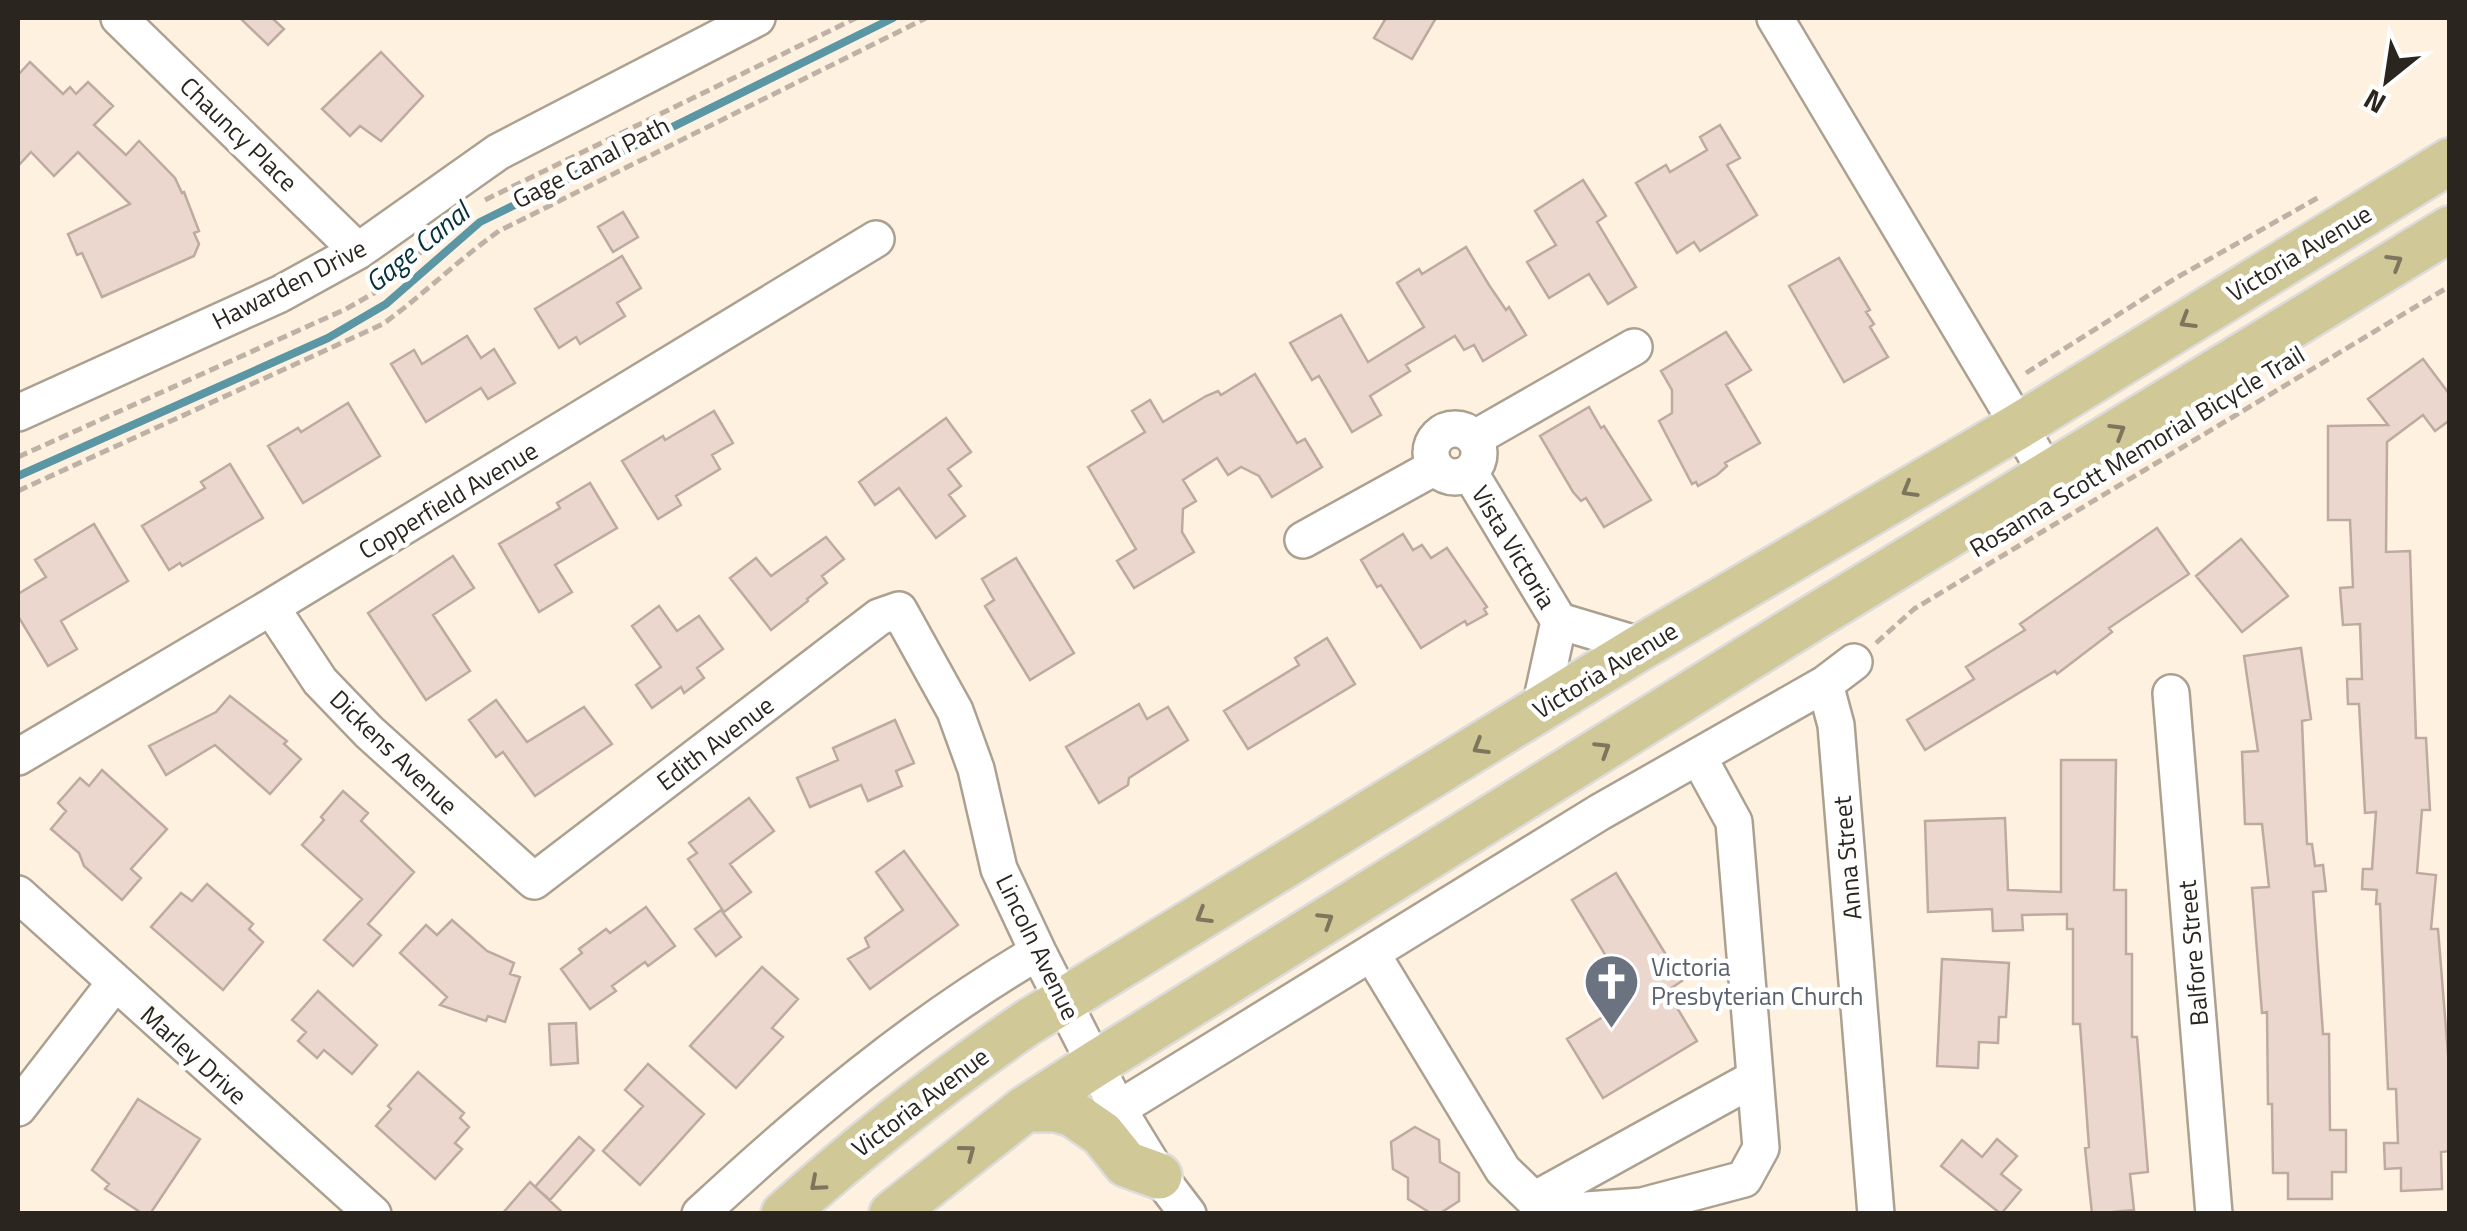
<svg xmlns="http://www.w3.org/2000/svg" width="2467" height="1231" font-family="'Titillium Web',sans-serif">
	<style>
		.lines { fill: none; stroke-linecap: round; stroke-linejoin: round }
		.stream { stroke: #5a96a3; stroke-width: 8 }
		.building { fill: #ebd7cd; stroke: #beaaa1; stroke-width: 2.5 }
		.minor-casing { stroke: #aca191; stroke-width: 40 }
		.major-casing { stroke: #dddcdb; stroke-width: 50 }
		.path { stroke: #bdb2a5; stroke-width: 5; stroke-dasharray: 10 5; stroke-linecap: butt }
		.minor { stroke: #fff; stroke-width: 35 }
		.major { stroke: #d1c898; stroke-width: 45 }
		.oneway { stroke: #7e765c }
		.labels { text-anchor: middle; stroke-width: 9; stroke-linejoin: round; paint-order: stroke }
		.street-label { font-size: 25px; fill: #2a251f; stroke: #fff }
		.worship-label { font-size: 25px; fill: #5b616d; stroke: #fff; text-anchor: start }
		.water-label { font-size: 28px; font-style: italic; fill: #05313b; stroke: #fff }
	</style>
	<rect width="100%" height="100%" fill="#fef1e0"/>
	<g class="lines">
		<path class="stream" d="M18,476L328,338L386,304L480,222L893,18"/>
	</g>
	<path class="building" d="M240,18H272L284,29L268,45Z
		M1386,18H1436L1412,59L1374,38Z
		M381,52L423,96L381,141L360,126L350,136L322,109Z
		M30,62L63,94L70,87L76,94L88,82L113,106L94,125L126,155L139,141L175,178L182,193L184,192L199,231L194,233L199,244L194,256L102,297L82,253L77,255L68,234L130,204L78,152L54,176L31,152L18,166V75Z
		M1720,125L1740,158L1727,165L1757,215L1700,251L1694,242L1677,253L1636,183L1666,165L1670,172L1707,150L1700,137Z
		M1583,180L1606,216L1597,222L1636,287L1608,304L1589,274L1549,298L1527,262L1556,245L1535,211Z
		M623,212L638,237L613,252L598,227Z
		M1466,247L1489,285L1506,310L1509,307L1526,335L1483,361L1474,345L1464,350L1455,336L1406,365L1410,371L1370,396L1381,415L1352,432L1319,376L1312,380L1290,343L1341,315L1368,362L1424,327L1397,283L1419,269L1422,274Z
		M622,256L641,288L617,303L625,316L580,344L576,337L559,348L535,309Z
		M1839,258L1870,310L1866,312L1874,324L1870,327L1888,357L1844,382L1789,286Z
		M1726,332L1751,370L1726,385L1760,443L1725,463L1727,466L1717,475L1698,486L1696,482L1692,484L1659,421L1672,413V390L1661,371Z
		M467,336L481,358L494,349L515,383L488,399L481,388L426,422L391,364L414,350L422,364Z
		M2423,359L2450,395V420L2435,431L2423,415L2387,442L2386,552L2410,551L2416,738H2426L2430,810H2422L2417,873L2436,875L2431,929H2438L2450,1079V1151L2441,1152L2442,1189L2401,1191V1168L2385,1169L2384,1143H2398L2396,1089H2388L2380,904H2376L2377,890L2362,889L2363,869H2372L2376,812L2365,813L2359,704H2348L2347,679H2362L2360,624L2343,625L2340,588L2353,587L2350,520H2328V426L2388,425L2368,399Z
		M1255,374L1297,443L1305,439L1322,467L1272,497L1259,476L1241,467L1228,475L1217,458L1183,480L1196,501L1183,509L1182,532L1194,552L1134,588L1117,561L1136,549L1088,467L1145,432L1132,411L1150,400L1163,422L1206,396L1218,391L1221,395Z
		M348,403L380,456L303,503L268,446L298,428L301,432Z
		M1589,407L1601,428L1604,426L1651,500L1604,527L1586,498L1581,501L1573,492L1540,436Z
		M714,411L733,443L712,455L720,469L676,496L681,505L658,519L622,461L663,436L665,440Z
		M946,418L971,452L948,469L961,486L949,495L965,516L936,538L899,488L875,505L859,482Z
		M230,464L263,518L182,566L180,563L169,570L142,526L205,488L201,482Z
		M590,483L617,528L555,565L572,592L539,612L499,544L560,508L557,503Z
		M94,524L128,581L61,621L77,649L48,666L18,616V594L46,577L35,560Z
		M2157,528L2189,574L2109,628L2112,632L2057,674L2055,671L1925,750L1907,720L1974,679L1966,667L2025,630L2020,624Z
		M1403,534L1413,550L1422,545L1431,558L1447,548L1487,607L1484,609L1487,614L1467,625L1465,621L1421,648L1381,585L1377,587L1361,560Z
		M826,537L844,559L822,576L827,583L807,599L808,601L771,630L730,578L756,558L771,576Z
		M2241,539L2288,596L2242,632L2196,576Z
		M453,556L474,588L433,615L470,671L426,700L368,613Z
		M1016,558L1074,653L1030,680L985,606L994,600L982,579Z
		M659,606L677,631L699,616L723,649L697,668L704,678L684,693L681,687L652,708L636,685L661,667L632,626Z
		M1327,638L1355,684L1248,749L1224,711L1299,665L1295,658Z
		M2301,648L2311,719L2302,721L2307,844H2312L2315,866L2323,865L2326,891L2313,892L2323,1034H2329L2330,1130H2346V1172H2332V1199H2288V1173H2273L2272,1104H2268L2267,1012L2262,1013L2252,888L2269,887L2262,824H2245L2242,752L2258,751L2244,656Z
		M230,696L287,741L284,744L301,759L270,794L215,745L166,775L149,746L216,712Z
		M496,700L527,742L584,707L612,744L535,796L503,752L496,757L469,720Z
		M1139,704L1147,719L1168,707L1188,740L1129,778L1128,785L1099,803L1066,747Z
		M895,720L914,763L896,771L902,786L868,801L861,785L810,807L797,778L838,760L833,748Z
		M2061,760H2116L2114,890H2126V954H2132V1037H2137L2148,1172L2130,1174L2134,1210L2092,1214L2085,1148L2089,1147L2080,1024H2073V929H2067V914L2022,915L2023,930L1993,931L1992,909L1928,912L1925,821L2005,818L2008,890L2061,892Z
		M102,770L167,829L131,869L141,878L122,900L84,866L79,853L51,829L66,811L58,803L80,778L89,786Z
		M343,791L368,813L361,821L414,872L368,924L381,935L353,966L324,940L362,899L302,845L324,820L321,817Z
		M749,798L774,831L730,864L751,892L724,912L688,859L697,853L689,843Z
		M904,851L958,925L870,989L848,959L869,947L865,938L903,910L876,872Z
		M1616,873L1682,981L1667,991L1697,1041L1603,1098L1567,1039L1632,999L1572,900Z
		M207,884L253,924L249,929L263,942L223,990L151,927L181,893L192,901Z
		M646,907L675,946L648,966L645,962L612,986L616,991L590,1009L561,969L582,953L579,949L606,929L610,933Z
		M721,910L741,937L716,956L695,929Z
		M452,920L487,951L514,963L510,974L520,977L505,1022L488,1016L486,1021L440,1005L447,997L400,953L426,925L437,935Z
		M1942,959L2009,963L2006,1017H1999L1998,1043L1979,1042L1978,1068L1937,1066Z
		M762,967L798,999L772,1028L783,1037L736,1088L690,1046Z
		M318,991L377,1045L352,1074L324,1050L317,1058L298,1041L306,1032L292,1020Z
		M576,1023L578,1063L551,1065L549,1024Z
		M648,1064L704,1114L640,1185L603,1151L643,1106L625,1090Z
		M418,1072L464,1113L460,1118L469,1127L455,1143L462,1149L435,1179L376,1126L391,1109L388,1106Z
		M138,1099L200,1139L150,1214H143L105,1189L109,1184L92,1170Z
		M1415,1127L1439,1140L1440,1162L1459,1173V1201L1439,1214H1432L1408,1199V1178L1393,1169L1391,1142Z
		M579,1137L594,1150L550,1200L535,1187Z
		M1997,1139L2017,1156L2001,1174L2021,1190L2001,1214L1941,1166L1962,1140L1982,1157Z
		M530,1182L564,1214H502Z"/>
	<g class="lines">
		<defs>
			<path id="minor" d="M119,18L358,251
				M1775,18L2048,475
				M18,413L280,294L358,251L498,152L757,18
				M1431 453a24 24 0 1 1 48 0a24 24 0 1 1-48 0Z
				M1475,438L1634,347
				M1470,473L1559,621L1629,642L1636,650
				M1303,540L1435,467
				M271,607L320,681L369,732L534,881L879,617L899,610L955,711L976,769L999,869L1038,952L1118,1109L1159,1176L1188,1214
				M1825,684L1836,725L1876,1214
				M2171,693L2214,1214
				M1546,706L1543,694L1559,621
				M18,757L271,607L876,239
				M18,894L373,1214
				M1372,954L1503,1170L1534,1200L1559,1212L1642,1206L1744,1179L1761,1148L1734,822L1698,756
				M18,1108L114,984
				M1118,1109L1600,812L1825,684L1854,662
				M1534,1200L1755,1078
				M700,1214C808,1114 911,1027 1038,952"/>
			<path id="major" d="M1025,1109H1056L1073,1114L1102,1134L1126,1164L1159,1176
				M784,1214C861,1145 941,1082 1027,1023L1636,650L2017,427L2450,161
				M892,1214L1025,1109L1095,1064L1811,619L2450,229"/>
		</defs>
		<use href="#minor" class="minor-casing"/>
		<use href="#major" class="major-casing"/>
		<path class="path" d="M485,200L856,18
			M2026,373L2176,278L2321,196
			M18,457L346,309L381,289L448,227
			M18,491L383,324C423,295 458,260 499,231L926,18
			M1876,643L1914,609L2450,286"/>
		<use href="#minor" class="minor"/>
		<use href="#major" class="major"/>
	</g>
	<defs><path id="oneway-chevron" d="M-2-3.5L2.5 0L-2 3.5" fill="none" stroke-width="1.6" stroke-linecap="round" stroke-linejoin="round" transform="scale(2.5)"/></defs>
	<g class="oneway">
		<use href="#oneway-chevron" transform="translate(2395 262) rotate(-31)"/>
		<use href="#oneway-chevron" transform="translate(2187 321) rotate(149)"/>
		<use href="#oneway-chevron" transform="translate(2118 431) rotate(-31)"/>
		<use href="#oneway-chevron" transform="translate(1909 490) rotate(150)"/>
		<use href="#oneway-chevron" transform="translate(1480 747) rotate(149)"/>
		<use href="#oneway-chevron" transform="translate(1603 749) rotate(-32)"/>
		<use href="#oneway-chevron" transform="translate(1203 916) rotate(149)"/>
		<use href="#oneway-chevron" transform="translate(1326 920) rotate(-32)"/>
		<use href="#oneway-chevron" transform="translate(968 1152) rotate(-37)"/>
		<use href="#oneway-chevron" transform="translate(817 1184) rotate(139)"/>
	</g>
	<defs>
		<symbol id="church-pin" viewBox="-11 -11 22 30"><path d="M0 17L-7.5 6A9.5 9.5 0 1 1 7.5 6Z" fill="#6b7280" stroke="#fff"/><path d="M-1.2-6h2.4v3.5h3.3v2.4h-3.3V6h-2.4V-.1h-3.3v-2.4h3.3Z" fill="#fff"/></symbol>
	</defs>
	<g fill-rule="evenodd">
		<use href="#church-pin" x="1580" y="950" width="63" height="86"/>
	</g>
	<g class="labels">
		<g class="street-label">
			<text transform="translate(239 134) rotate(44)" y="9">Chauncy Place</text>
			<text transform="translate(591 162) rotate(-27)" y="9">Gage Canal Path</text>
			<text transform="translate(2299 253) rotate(-31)" y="9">Victoria Avenue</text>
			<text transform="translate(289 284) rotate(-27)" y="9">Hawarden Drive</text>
			<text transform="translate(2137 451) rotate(-31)" y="9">Rosanna Scott Memorial Bicycle Trail</text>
			<text transform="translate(448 500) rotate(-31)" y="9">Copperfield Avenue</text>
			<text transform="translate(1514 547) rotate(59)" y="9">Vista Victoria</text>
			<text transform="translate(1605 670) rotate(-31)" y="9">Victoria Avenue</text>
			<text transform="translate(715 743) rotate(-37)" y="9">Edith Avenue</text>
			<text transform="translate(394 752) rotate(44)" y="9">Dickens Avenue</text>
			<text transform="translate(1847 858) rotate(-95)" y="9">Anna Street</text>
			<text transform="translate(1038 947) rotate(64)" y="9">Lincoln Avenue</text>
			<text transform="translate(2193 953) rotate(-95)" y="9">Balfore Street</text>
			<text transform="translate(194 1055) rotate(42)" y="9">Marley Drive</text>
			<text transform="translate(920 1102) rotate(-37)" y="9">Victoria Avenue</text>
		</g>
		<g class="worship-label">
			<text x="1651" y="976">Victoria<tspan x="1651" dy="29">Presbyterian Church</tspan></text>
		</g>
		<g class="water-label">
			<text transform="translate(417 247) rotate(-39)" y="10">Gage Canal</text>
		</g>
	</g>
	<rect width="2467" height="1231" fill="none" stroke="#2a251f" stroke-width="40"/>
	<g transform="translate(2387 80) rotate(210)" stroke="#ffffff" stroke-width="8" paint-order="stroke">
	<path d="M0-8L18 38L0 25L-18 38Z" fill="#2a251f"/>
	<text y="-15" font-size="28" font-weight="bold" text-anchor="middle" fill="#2a251f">N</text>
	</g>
</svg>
